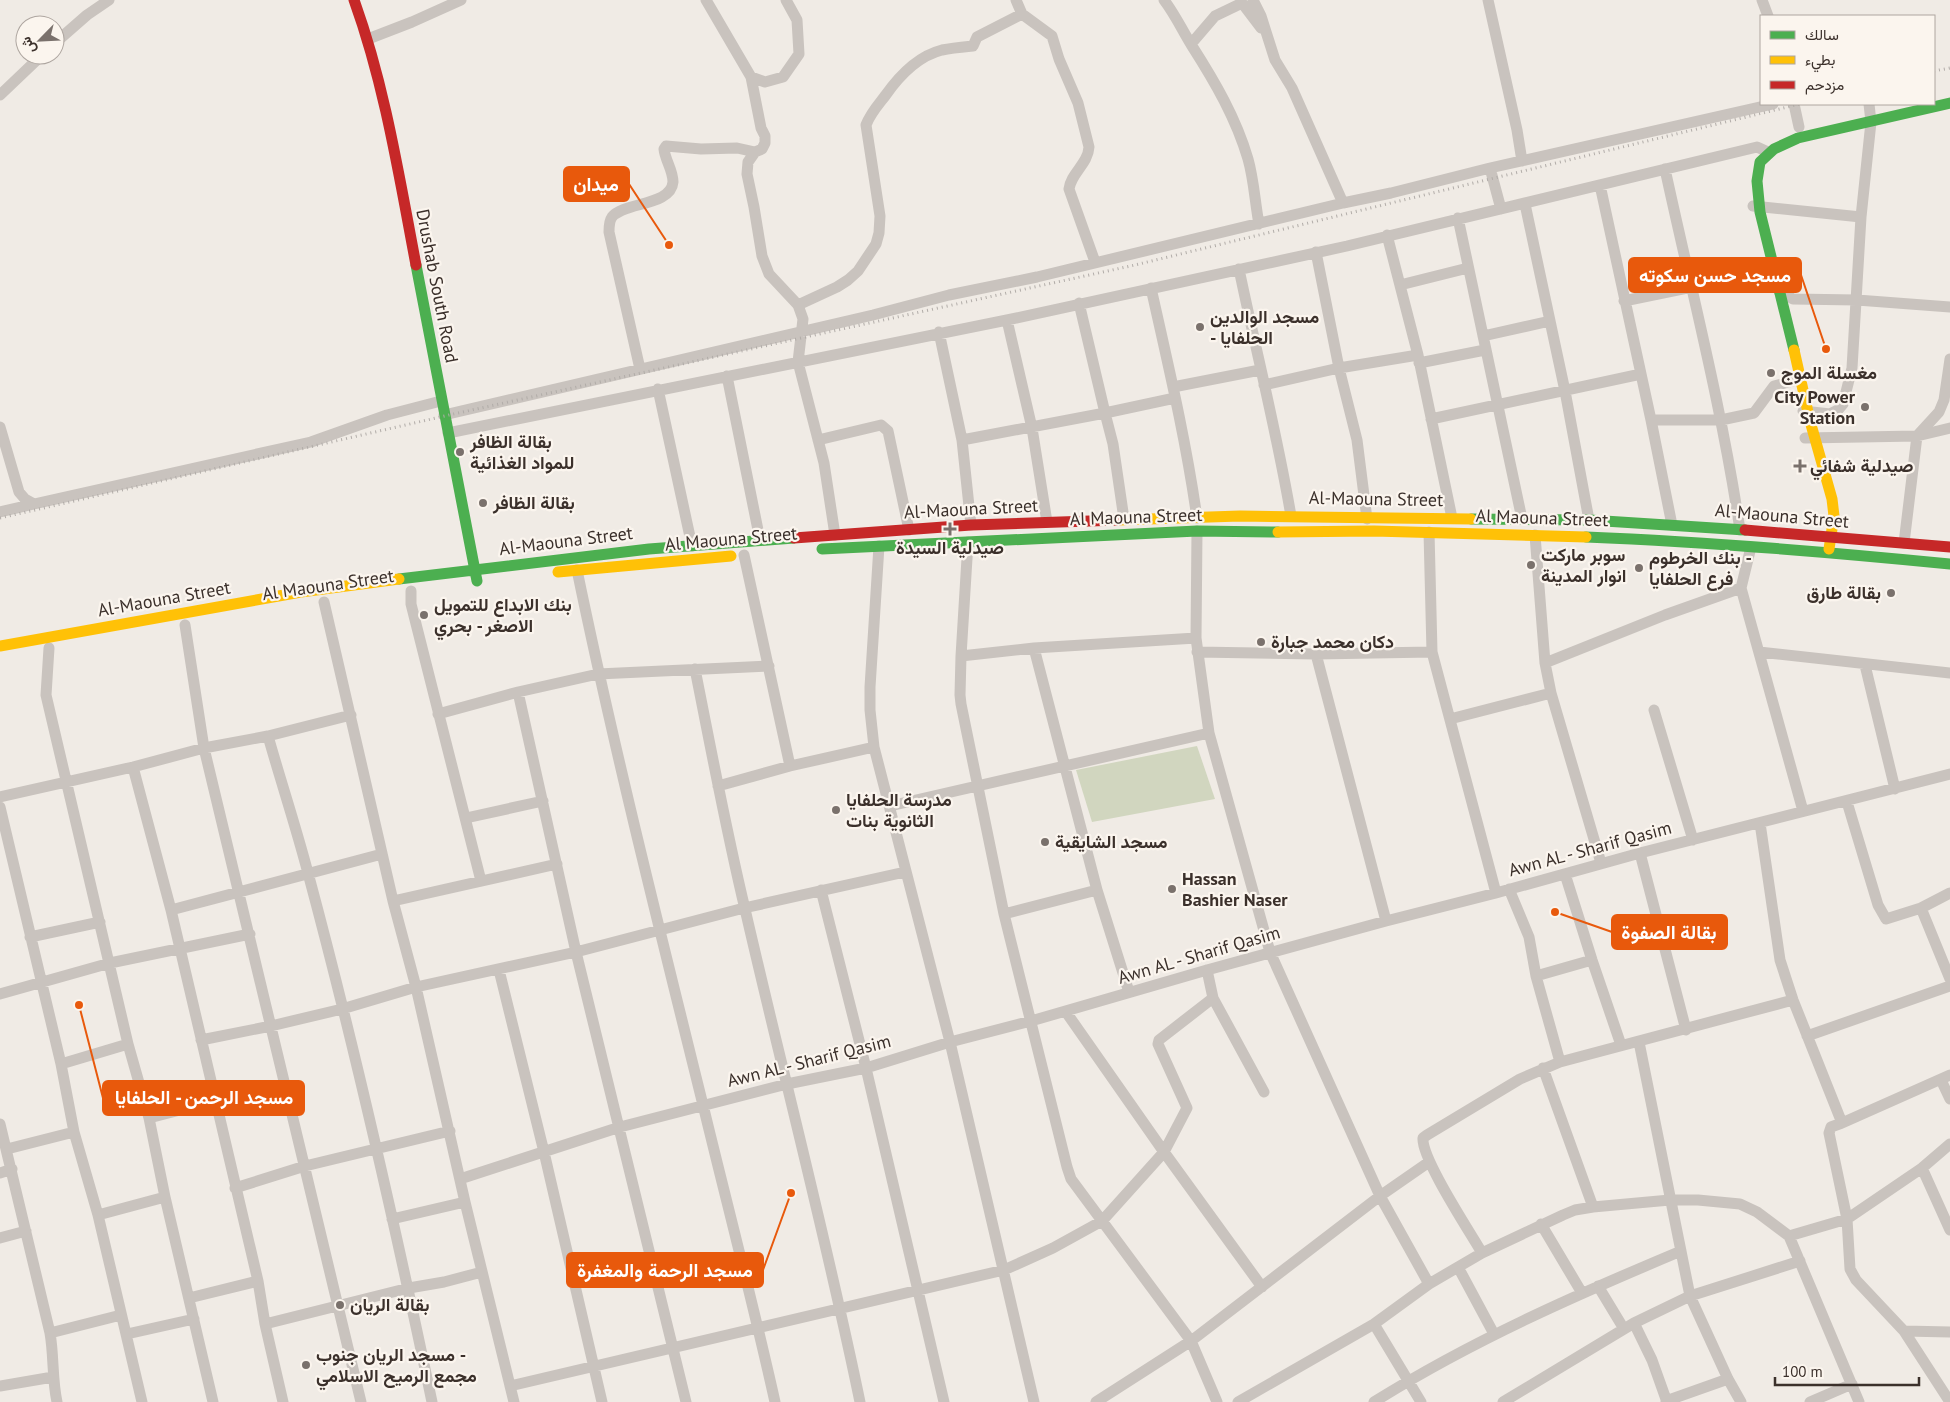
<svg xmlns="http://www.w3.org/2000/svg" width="1950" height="1402" font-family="'PT Sans',Vazirmatn,sans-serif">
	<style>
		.green { fill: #d1d6bf }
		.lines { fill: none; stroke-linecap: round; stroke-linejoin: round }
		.street { stroke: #c9c3be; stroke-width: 11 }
		.fast { stroke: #4caf50; stroke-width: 11 }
		.slow { stroke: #ffc107; stroke-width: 11 }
		.jam { stroke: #c62828; stroke-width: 11 }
		.rail { stroke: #b1aca8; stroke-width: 3; stroke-dasharray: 1 4; stroke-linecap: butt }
		.poi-dot { fill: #7a716c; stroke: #fbf5ee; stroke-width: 2 }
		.labels { text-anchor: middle; stroke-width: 4.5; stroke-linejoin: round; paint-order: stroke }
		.street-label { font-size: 18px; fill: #3b302b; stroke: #fbf5ee }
		.poi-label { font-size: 18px; font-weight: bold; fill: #3b302b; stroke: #fbf5ee; text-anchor: start }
		.leader { fill: none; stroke: #e8590c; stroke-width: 2 }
		.callout-dot { fill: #e8590c; stroke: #fbf5ee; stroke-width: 2 }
		.callout { fill: #e8590c; stroke: #e8590c; stroke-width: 2 }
		.callout-label { font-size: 19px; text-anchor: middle; font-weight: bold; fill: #fff }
	</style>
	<rect width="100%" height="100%" fill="#f0ebe5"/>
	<path class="green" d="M1197,746L1215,799L1092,822L1076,770Z"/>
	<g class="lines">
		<path class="street" d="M706,0L751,77L761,128L765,136V143L762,149L755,152L748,162L747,174L754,207L762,256L769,274L798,305L803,319L798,362L824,463L835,535
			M1016,0L1022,14L1052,36L1059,59L1078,103L1089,147C1088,164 1071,173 1069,189L1095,262
			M1164,0C1176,16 1182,30 1192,46C1215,82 1236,118 1248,159C1254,180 1255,203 1259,224
			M1253,0L1261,16L1275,60L1292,88L1343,203
			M1488,0L1517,130L1522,161
			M1762,0L1768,16
			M368,39L412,22L461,0
			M55,43L87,15L109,0
			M1191,44L1215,16L1242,3L1261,28
			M751,77L765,82L783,77L799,54L797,20L786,0
			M0,95L42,55
			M1794,104L1799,127
			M1665,169C1691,289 1722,408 1740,530
			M1600,185L1651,420L1672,525
			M1525,204L1565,391L1589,520
			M1753,206L1861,217
			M1501,209L1490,168L1773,104
			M1458,218L1522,519
			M1387,235L1418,355L1452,518
			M1316,252L1339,368L1357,440L1367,519
			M1239,269C1256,351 1277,433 1291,516
			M1400,285L1468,268
			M1151,288C1168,364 1186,440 1197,518
			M1779,291L1793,299L1857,300L1950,307
			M1624,301L1775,270
			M798,305L837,287L848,280L858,271L876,244L879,233L880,216L866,125C870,114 878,105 885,96C899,76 918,56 942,50C952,48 963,47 973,46L977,37L1022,14
			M1007,320L1032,428L1047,522
			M939,332L962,440L971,525
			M1483,336L1550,321
			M1419,363L1485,350
			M640,369L609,232C609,227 609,221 612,217C624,202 671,206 673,182C673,170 665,160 664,149L666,146L701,149L737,148L755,152
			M727,376L760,540
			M1264,385L1339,368L1418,355
			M1173,387L1260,370
			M658,389L692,546
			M1803,411L1830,414L1838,410L1843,404L1852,368L1861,217L1871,122L1869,104
			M444,415L873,315L949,295L1037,277L1343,203L1391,193L1490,168
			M1431,419L1641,374
			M1651,420H1721L1754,413L1774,386L1800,379
			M0,427L19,492L25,499L34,504L311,442L387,415L441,401
			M448,433L1007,320L1347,246L1757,147L1768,152
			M1805,438L1917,436L1950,428
			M818,440L881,425L888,431L909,530
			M962,440L1105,413L1079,303
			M0,512L34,504
			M1124,519L1113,444L1105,413L1175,398
			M1197,531L1196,638L1209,733L1270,952L1380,1196L1429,1284
			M1429,532L1432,652L1496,893
			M1535,535L1545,663L1551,693L1601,863
			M968,542L961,656L960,695L961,704L1004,914L1067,1167L1071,1179L1191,1341L1217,1402
			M1904,543L1917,436L1939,412L1944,400L1950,359
			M879,546L870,687V710L874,747L950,1042L1034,1402
			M1751,547L1741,588L1803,811
			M744,555L790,766
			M577,570C614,749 659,927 703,1105C727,1204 753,1303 775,1402
			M411,591V604L481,881
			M324,602L393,901L416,987L465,1202L514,1402
			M185,625L204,748L361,1402
			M49,648L46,695L128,1044L149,1118L165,1197L213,1402
			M1034,648L1097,890L1129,992
			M1197,652L1316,654L1432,652
			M1759,652L1950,673
			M1316,654L1386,921
			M961,656L1034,648L1196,638
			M1545,663L1665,615L1741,588
			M1865,665L1895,789
			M695,669C711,749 726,830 745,909C783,1074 826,1237 860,1402
			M518,692L576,952L686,1402
			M1654,710L1693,840
			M438,714L518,692L598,674L769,666
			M1450,719L1551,693
			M268,736C281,782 296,827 308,873C355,1048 395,1225 432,1402
			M133,767L171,910L258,1281L265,1324L283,1402
			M718,786L790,766L874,747
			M0,797L133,767L204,748L268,736L351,715
			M1847,802L1878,905L1886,919L1921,908L1950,979
			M890,806L1209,733
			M0,807L61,1064L74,1132L98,1215L142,1402
			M466,818L543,801
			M1760,823L1780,960L1793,1000L1842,1123L1831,1127L1829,1133L1847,1219L1850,1269L1856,1280L1904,1331L1950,1402
			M1640,853L1686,1030
			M1565,874L1592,960L1621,1045
			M1509,889L1529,937L1536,976L1560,1062
			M821,890L866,1068L944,1402
			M393,901L557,864
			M1921,908L1950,893
			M171,910L382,854
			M1004,914L1097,890
			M30,937L100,922
			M499,970L544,1152L602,1402
			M1207,970L1213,998L1264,1092
			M1536,976L1592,960
			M0,994L110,963L250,934
			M1066,1012L1164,1152L1262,1287
			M1807,1036L1950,986
			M201,1040L271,1026L342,1009L416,987L576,952L744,908L905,872
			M1639,1042L1690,1296L1728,1379L1741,1402
			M61,1064L128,1044
			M1543,1068L1593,1207
			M1941,1080L1950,1099
			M149,1118L215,1101
			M1842,1123L1950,1075
			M0,1124L50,1333C54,1356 52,1379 57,1402
			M7,1149L74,1132
			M1922,1168L1950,1230
			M0,1173L12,1169
			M460,1179L620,1127L787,1084L866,1068L950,1042L1031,1021L1207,970L1386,921L1496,893L1640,853L1950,774
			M235,1188L305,1166L450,1131
			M98,1215L165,1197
			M392,1219L465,1202
			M1541,1224L1582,1293
			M1789,1236L1847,1219L1922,1168L1950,1144
			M0,1238L26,1231
			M1482,1253C1470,1232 1421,1158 1423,1138L1427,1135L1520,1079L1560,1062L1793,1000
			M1458,1267L1494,1334
			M1598,1286L1624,1329
			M189,1298L258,1281
			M1634,1323L1652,1360L1667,1402
			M265,1324L409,1288L444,1282L482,1272
			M1374,1324L1421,1402
			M1904,1331L1950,1332
			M50,1333L121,1315
			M127,1334L194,1319
			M0,1386L53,1377
			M510,1386L1004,1270L1053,1248L1102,1221L1164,1152L1187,1108L1158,1044L1159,1040L1213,998
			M1666,1401L1728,1379
			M1096,1402L1191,1341L1380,1196L1429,1162
			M1238,1402L1374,1324L1429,1284L1482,1253L1563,1215L1575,1210L1593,1207L1670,1200H1698L1740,1204L1757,1212L1789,1236L1859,1402
			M1374,1402C1471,1341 1576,1295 1681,1251
			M1503,1402L1634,1323L1690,1296L1800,1261
			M1810,1402L1852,1384"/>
		<path class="fast" d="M416,265L477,581
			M1794,350L1760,212L1757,181L1760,162L1774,149L1798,138L1950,103
			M1471,519L1589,520L1745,530
			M1586,537C1708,542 1829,552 1950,564
			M822,549L1197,531L1278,532
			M399,579L649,549L794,538"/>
		<path class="slow" d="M1794,350L1810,421L1832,499L1834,516L1829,549
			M1119,520L1240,516L1471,519
			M1278,532L1374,531L1586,537
			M558,572L731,556
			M0,646L301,592L399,579"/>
		<path class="jam" d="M354,0C385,86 399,176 416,265
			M1745,530L1950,547
			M794,538L971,525L1119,520"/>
		<path class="rail" d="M1934,71L1950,68
			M0,518L449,415L1135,265L1800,104"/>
	</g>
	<g class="poi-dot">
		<circle cx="1200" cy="327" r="5"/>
		<circle cx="1771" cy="373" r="5"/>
		<circle cx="1865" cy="407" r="5"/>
		<circle cx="460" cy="452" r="5"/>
		<path d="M1797.5 458.5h5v5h5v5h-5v5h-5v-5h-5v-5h5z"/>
		<circle cx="483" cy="503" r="5"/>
		<path d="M947.5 521.5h5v5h5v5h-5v5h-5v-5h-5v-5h5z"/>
		<circle cx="1531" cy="565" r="5"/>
		<circle cx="1639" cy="568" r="5"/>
		<circle cx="1891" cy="593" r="5"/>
		<circle cx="424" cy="615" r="5"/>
		<circle cx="1261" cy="642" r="5"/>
		<circle cx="836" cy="810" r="5"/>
		<circle cx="1045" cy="842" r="5"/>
		<circle cx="1172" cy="889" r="5"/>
		<circle cx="340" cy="1305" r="5"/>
		<circle cx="306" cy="1365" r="5"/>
	</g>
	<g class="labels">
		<g class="street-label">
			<text transform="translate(437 286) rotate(79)" y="6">Drushab South Road</text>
			<text transform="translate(1376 499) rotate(1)" y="6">Al-Maouna Street</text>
			<text transform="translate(971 509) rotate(-3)" y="6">Al-Maouna Street</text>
			<text transform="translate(1782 516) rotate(5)" y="6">Al-Maouna Street</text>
			<text transform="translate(1136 517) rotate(-2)" y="6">Al Maouna Street</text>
			<text transform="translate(1542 518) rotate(2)" y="6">Al Maouna Street</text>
			<text transform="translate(731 539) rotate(-5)" y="6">Al Maouna Street</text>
			<text transform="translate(566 541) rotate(-7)" y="6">Al-Maouna Street</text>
			<text transform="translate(328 585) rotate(-8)" y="6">Al Maouna Street</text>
			<text transform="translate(164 599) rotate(-10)" y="6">Al-Maouna Street</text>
			<text transform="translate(1590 849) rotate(-15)" y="6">Awn AL - Sharif Qasim</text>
			<text transform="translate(1199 955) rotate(-16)" y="6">Awn AL - Sharif Qasim</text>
			<text transform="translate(809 1061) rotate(-14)" y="6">Awn AL - Sharif Qasim</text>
		</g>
		<g class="poi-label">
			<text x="1210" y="323">مسجد الوالدين<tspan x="1210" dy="21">- الحلفايا</tspan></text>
			<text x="1781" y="379">مغسلة الموج</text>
			<text x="1855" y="403" text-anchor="end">City Power<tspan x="1855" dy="21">Station</tspan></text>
			<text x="470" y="448">بقالة الظافر<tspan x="470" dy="21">للمواد الغذائية</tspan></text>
			<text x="1810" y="472">صيدلية شفائي</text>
			<text x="493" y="509">بقالة الظافر</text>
			<text x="950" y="554" text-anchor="middle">صيدلية السيدة</text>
			<text x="1541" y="561">سوبر ماركت<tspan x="1541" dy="21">انوار المدينة</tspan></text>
			<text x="1649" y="564">بنك الخرطوم -<tspan x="1649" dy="21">فرع الحلفايا</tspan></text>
			<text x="1881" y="599" text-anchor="end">بقالة طارق</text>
			<text x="434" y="611">بنك الابداع للتمويل<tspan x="434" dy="21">الاصغر - بحري</tspan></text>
			<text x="1271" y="648">دكان محمد جبارة</text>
			<text x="846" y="806">مدرسة الحلفايا<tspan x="846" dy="21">الثانوية بنات</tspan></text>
			<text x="1055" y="848">مسجد الشايقية</text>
			<text x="1182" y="885">Hassan<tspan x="1182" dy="21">Bashier Naser</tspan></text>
			<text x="350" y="1311">بقالة الريان</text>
			<text x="316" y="1361">مسجد الريان جنوب -<tspan x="316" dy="21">مجمع الرميح الاسلامي</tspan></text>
		</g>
	</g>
	<path class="leader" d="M669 245L629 184M1826 349L1801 275M1555 912L1612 932M79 1005L103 1098M791 1193L763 1270"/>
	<g class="callout-dot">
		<circle cx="669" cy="245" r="5"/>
		<circle cx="1826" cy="349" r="5"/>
		<circle cx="1555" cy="912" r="5"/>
		<circle cx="79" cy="1005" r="5"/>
		<circle cx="791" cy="1193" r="5"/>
	</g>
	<g class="callout">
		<rect x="564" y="167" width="65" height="34" rx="5"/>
		<rect x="1629" y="258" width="172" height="34" rx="5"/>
		<rect x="1612" y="915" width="115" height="34" rx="5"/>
		<rect x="103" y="1081" width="201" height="34" rx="5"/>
		<rect x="567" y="1253" width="196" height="34" rx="5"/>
	</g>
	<g class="callout-label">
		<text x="596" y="191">ميدان</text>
		<text x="1715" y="282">مسجد حسن سكوته</text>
		<text x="1669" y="939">بقالة الصفوة</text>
		<text x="204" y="1104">مسجد الرحمن - الحلفايا</text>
		<text x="665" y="1277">مسجد الرحمة والمغفرة</text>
	</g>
	<rect x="1760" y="15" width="175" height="90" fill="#fbf5ee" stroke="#aea6a0"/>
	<rect x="1770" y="31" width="25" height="8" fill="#4caf50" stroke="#aea6a0"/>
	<text x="1805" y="40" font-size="15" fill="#3b302b">سالك</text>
	<rect x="1770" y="56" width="25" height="8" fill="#ffc107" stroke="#aea6a0"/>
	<text x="1805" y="65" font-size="15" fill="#3b302b">بطيء</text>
	<rect x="1770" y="81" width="25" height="8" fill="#c62828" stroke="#aea6a0"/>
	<text x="1805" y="90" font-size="15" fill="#3b302b">مزدحم</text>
	<g transform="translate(40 40) rotate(246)"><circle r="24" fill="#fbf5ee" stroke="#aea6a0"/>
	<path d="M0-4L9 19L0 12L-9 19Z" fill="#7a716c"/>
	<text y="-8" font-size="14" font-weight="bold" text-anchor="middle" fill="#3b302b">ش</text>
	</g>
	<path d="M1775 1377v8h144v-8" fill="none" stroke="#3b302b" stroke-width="2.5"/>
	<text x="1782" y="1377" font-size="15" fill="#3b302b" stroke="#fbf5ee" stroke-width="4" paint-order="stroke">100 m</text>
</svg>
